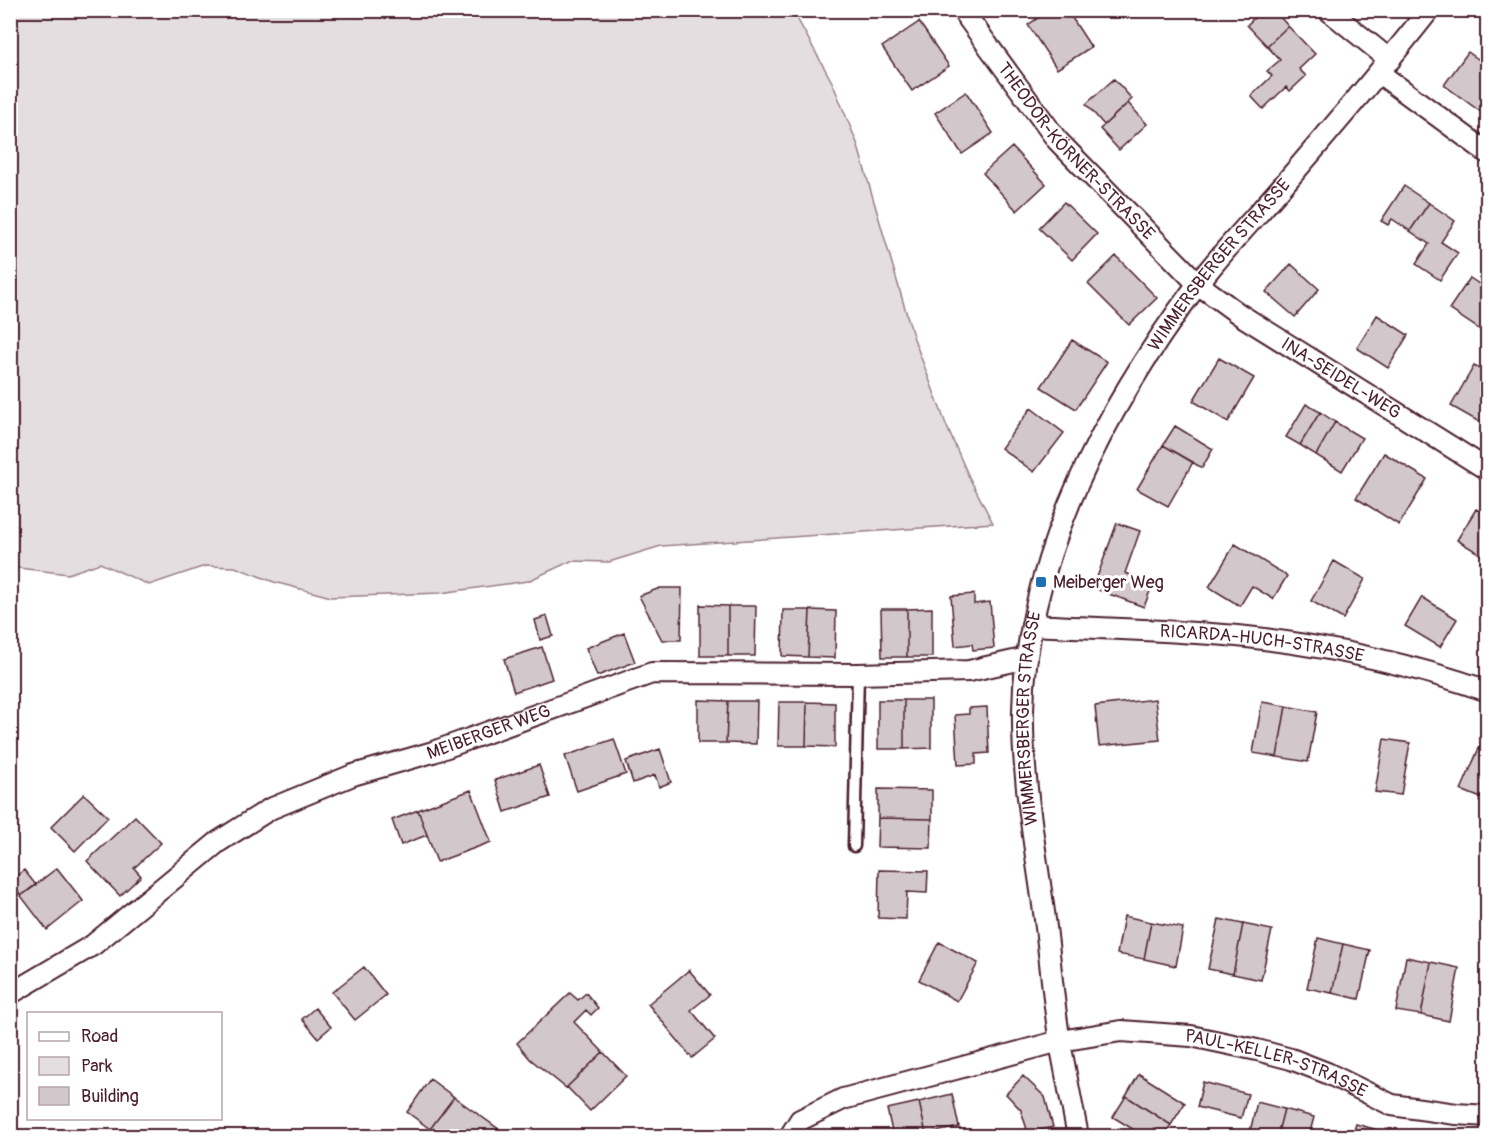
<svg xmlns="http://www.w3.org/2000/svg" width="1498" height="1147" font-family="Pangolin,sans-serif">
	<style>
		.green { fill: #e5dee0; stroke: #987e86; stroke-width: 1.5 }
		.building { fill: #d2c7cb; stroke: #4a1f2b; stroke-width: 1.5 }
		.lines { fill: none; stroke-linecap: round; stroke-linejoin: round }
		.lane-casing { stroke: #4a1f2b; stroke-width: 15 }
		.street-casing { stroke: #4a1f2b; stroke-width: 24 }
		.lane { stroke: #fff; stroke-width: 10 }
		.street { stroke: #fff; stroke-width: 20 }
		.poi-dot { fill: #1f6fb2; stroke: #fff; stroke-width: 2 }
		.labels { text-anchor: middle; stroke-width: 6; stroke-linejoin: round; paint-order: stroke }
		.street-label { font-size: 18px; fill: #4a1f2b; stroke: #fff }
		.poi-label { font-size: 18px; fill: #4a1f2b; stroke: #fff; text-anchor: start }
	</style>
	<rect width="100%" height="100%" fill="#fff"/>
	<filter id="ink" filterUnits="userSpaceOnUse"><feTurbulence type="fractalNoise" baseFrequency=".0167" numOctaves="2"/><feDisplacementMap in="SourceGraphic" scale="12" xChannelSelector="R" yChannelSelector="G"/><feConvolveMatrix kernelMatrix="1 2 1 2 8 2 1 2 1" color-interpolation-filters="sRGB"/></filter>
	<g filter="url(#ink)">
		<path class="green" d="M11,10L793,11L832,82L857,143L913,336L947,427L969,477L993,523L661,546L609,562L571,561L528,581L440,593L331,597L274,582L235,567L205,566L149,585L100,563L68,574L11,567Z"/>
		<path class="building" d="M1049,10H1067L1091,47L1057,69L1028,25Z
			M1262,10H1274L1288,26L1267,46L1247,25Z
			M919,22L949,66L912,91L882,47Z
			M1288,26L1315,54L1299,69L1306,76L1290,91L1286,87L1263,109L1251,96L1272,76L1267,71L1280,60L1267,46Z
			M1468,52L1488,66V112L1485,115L1444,85Z
			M1114,79L1132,99L1104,125L1086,104Z
			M966,92L993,133L962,154L935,113Z
			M1128,103L1147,124L1119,150L1100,129Z
			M1012,147L1046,184L1017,211L983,173Z
			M1404,186L1429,203L1410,231L1392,219L1388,225L1381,221Z
			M1064,202L1097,234L1072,260L1039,228Z
			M1429,203L1455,221L1441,242L1458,253L1440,280L1416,264L1429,244L1410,231Z
			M1116,256L1157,298L1129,325L1088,284Z
			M1291,264L1319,289L1295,317L1266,292Z
			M1470,278L1488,290V335L1449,309Z
			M1377,315L1408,335L1388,368L1357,348Z
			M1072,340L1107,362L1076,409L1041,387Z
			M1219,358L1254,378L1228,422L1193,401Z
			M1474,366L1488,373V427L1451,406Z
			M1306,404L1320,412L1300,445L1286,437Z
			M1031,408L1064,433L1034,472L1001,448Z
			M1320,412L1335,422L1316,455L1300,445Z
			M1335,422L1362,438L1342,471L1316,455Z
			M1175,426L1213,449L1202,468L1163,445Z
			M1163,445L1193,462L1168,506L1137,489Z
			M1384,453L1427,479L1399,525L1356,498Z
			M1476,509L1488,516V559L1457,540Z
			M1117,523L1140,531L1125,573L1153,583L1144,607L1093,588Z
			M1235,544L1287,576L1273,599L1252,586L1240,606L1209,587Z
			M1334,561L1365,579L1343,619L1311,601Z
			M660,588H682L681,640H662L639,596Z
			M974,594V604L990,602L994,648L973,650L972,644L955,646L951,596Z
			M1422,597L1457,619L1440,647L1405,626Z
			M700,605L728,606V656H700Z
			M728,606H756L755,656H728Z
			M932,608V657H907V609Z
			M881,609H907V657H882Z
			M783,610H810L808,657L782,656Z
			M810,610L836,611L835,658L808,657Z
			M547,616L553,636L540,640L535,620Z
			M624,633L635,662L597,676L586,648Z
			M542,647L552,679L514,692L504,659Z
			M1155,699L1160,740L1099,746L1095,706Z
			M698,700L728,701L726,743H698Z
			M878,700H904V749H878Z
			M904,700H931V748L904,749Z
			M728,701H757L756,744L726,743Z
			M779,702H807L806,746H778Z
			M807,702L835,703V747L806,746Z
			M1262,702L1286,706L1277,757L1253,753Z
			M1286,706L1317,712L1308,762L1277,757Z
			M987,707L989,753L976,754V764L958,765L955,715L969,714V708Z
			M614,739L626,774L577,791L565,756Z
			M1384,739L1410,743L1401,795L1375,792Z
			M1479,748L1488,751V784L1481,798L1461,790Z
			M660,749L671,782L659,787L655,775L633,783L626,761Z
			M539,765L550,797L505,812L495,780Z
			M878,789L932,790V819L878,818Z
			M471,790L491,842L437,862L418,810Z
			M84,794L108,817L75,851L51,827Z
			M418,810L427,835L401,845L392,820Z
			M135,816L161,843L134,868L141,876L120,896L87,861Z
			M878,818L932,819L931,848L877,847Z
			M57,868L83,901L47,930L21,896Z
			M24,870L36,885L21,896L10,881Z
			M879,870L928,871L927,893L907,892L906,919L878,918Z
			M1124,916L1151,922L1144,959L1117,954Z
			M1219,919L1243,924L1233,974L1208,969Z
			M1151,922L1183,928L1176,966L1144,959Z
			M1243,924L1272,930L1261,980L1233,974Z
			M1318,938L1343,944L1332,993L1307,988Z
			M939,942L978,963L957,1001L919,980Z
			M1343,944L1370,950L1359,999L1332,993Z
			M1406,957L1431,962L1421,1015L1396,1011Z
			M1431,962L1459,968L1449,1021L1421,1015Z
			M364,967L386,995L355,1020L332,992Z
			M689,970L710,995L691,1010L715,1039L692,1058L648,1004Z
			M570,993L578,1000L586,993L598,1008L591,1015L586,1010L574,1022L603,1052L566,1088L530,1059L517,1043Z
			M315,1008L331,1027L318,1038L302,1019Z
			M603,1052L626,1076L590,1111L567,1087Z
			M1139,1074L1185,1103L1171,1125L1126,1096Z
			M1023,1076L1045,1097L1053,1127L1028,1133L1021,1110L1006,1094Z
			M430,1079L454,1097L430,1129L407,1112Z
			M1203,1082L1248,1094L1241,1118L1197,1107Z
			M952,1094L959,1127L926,1134L919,1102Z
			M1126,1096L1171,1125L1163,1136H1144L1113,1117Z
			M454,1097L500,1130L495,1136H441L430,1129Z
			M919,1102L926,1134L917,1136H893L887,1109Z
			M1257,1102L1284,1109L1277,1136H1249Z
			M1284,1109L1314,1117L1309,1136H1277Z
			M1356,1124L1400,1136H1352Z"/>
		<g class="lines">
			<defs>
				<path id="lane" d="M854,846L858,674"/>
				<g id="street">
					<path id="s1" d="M962,10L1057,140L1198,284L1239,314L1488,470"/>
					<path d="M1328,10L1390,60"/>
					<path d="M1379,73L1488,153"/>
					<path id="s2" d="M1032,625C1104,629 1176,630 1247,637C1329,646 1410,664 1488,691"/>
					<path id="s3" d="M10,994L93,945L218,842L270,809L353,775L433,752L652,673L858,674L969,671L1027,658"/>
					<path id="s4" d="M790,1136L800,1120L843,1099L1060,1041L1121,1031L1191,1036L1257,1050L1291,1059L1327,1073L1392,1105L1456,1114L1488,1116"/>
					<path id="s5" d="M1078,1136C1072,1105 1066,1075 1060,1043C1053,1000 1050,955 1044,912C1035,845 1022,779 1023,711C1025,558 1107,405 1197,285C1222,252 1252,221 1279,190C1330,131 1381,71 1429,10"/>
				</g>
			</defs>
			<use href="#lane" class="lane-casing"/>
			<use href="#street" class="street-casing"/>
			<use href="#lane" class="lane"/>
			<use href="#street" class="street"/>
		</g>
	</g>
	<rect class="poi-dot" x="1035" y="576" width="12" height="12" rx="3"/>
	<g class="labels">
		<g class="street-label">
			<text dy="6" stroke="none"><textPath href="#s1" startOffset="182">THEODOR-KÖRNER-STRASSE</textPath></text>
			<text dy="6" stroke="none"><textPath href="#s5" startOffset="926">WIMMERSBERGER STRASSE</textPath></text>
			<text dy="6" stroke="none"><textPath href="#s1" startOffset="534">INA-SEIDEL-WEG</textPath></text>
			<text dy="6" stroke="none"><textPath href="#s2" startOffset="231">RICARDA-HUCH-STRASSE</textPath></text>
			<text dy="6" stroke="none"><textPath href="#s5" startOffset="422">WIMMERSBERGER STRASSE</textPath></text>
			<text dy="6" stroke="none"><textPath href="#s3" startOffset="552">MEIBERGER WEG</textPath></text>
			<text dy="6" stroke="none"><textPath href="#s4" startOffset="513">PAUL-KELLER-STRASSE</textPath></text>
		</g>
		<g class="poi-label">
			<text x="1053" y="588">Meiberger Weg</text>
		</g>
	</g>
	<rect width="1498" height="1147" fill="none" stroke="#fff" stroke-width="36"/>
	<rect x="18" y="18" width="1462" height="1111" fill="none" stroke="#4a1f2b" stroke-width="2" filter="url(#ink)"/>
	<rect x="27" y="1012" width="195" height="108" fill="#ffffff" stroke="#b7a5aa" stroke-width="1.5"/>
	<rect x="39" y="1032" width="30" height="9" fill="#ffffff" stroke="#b7a5aa" stroke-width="1.5"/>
	<text x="81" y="1042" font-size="18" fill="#4a1f2b">Road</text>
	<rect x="39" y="1057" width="30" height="18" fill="#e5dee0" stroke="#b7a5aa" stroke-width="1.5"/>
	<text x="81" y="1072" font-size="18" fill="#4a1f2b">Park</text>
	<rect x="39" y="1087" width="30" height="18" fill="#d2c7cb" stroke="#b7a5aa" stroke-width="1.5"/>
	<text x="81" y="1102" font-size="18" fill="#4a1f2b">Building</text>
</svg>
